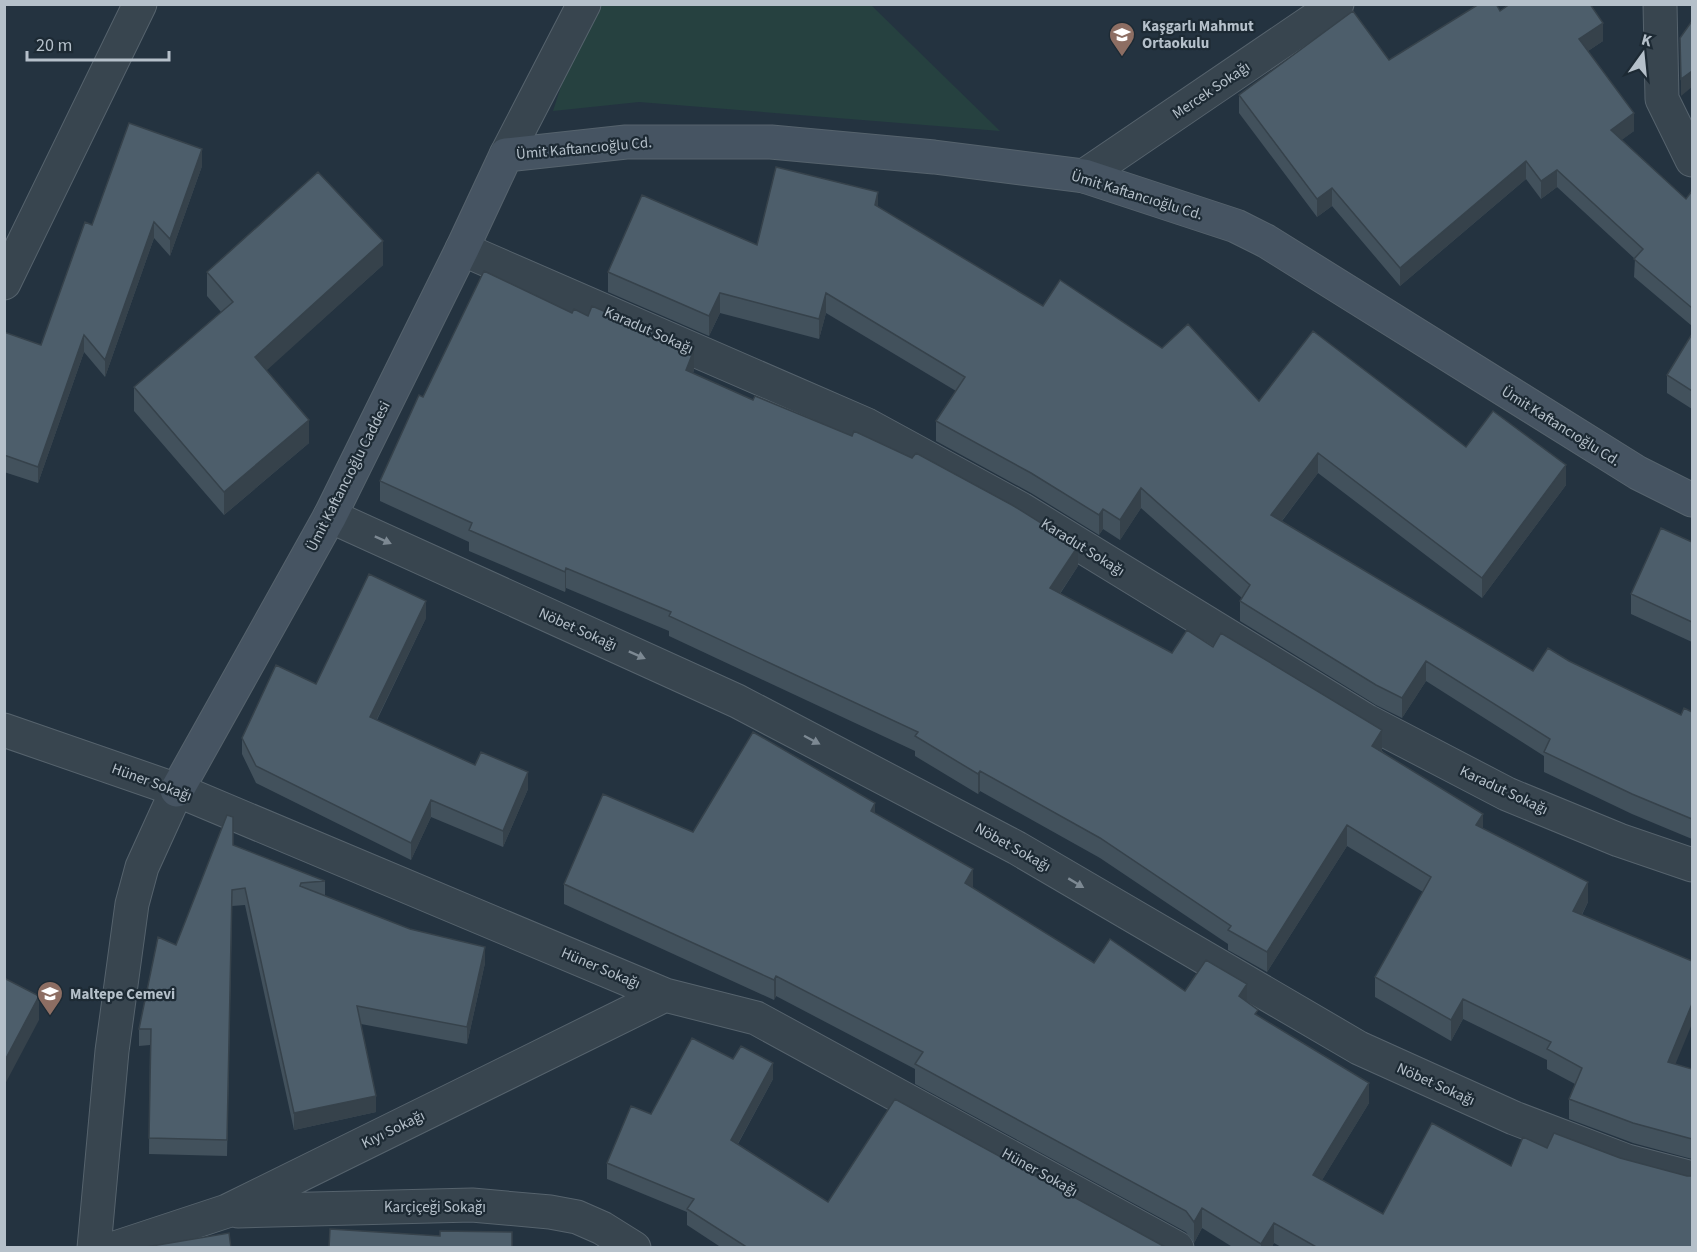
<svg xmlns="http://www.w3.org/2000/svg" width="1697" height="1252" font-family="'Source Sans 3',sans-serif">
	<style>
		.grass { fill: #264140 }
		.lines { fill: none; stroke-linecap: round; stroke-linejoin: round }
		.street-casing { stroke: #56636d; stroke-width: 35 }
		.secondary-casing { stroke: #56636d; stroke-width: 35 }
		.street { stroke: #38454f; stroke-width: 33 }
		.secondary { stroke: #465462; stroke-width: 33 }
		.wall { fill: #42515c }
		.shaded-wall { fill: #36424b }
		.building { fill: #4d5e6b; stroke: #36424b; stroke-width: 1.5 }
		.oneway { fill: #7d8993 }
		.labels { text-anchor: middle; stroke-width: 4.5; stroke-linejoin: round; paint-order: stroke }
		.poi-label { font-size: 15px; font-weight: bold; fill: #b5c0ca; stroke: #1d2a34; text-anchor: start }
		.street-label { font-size: 15px; fill: #b5c0ca; stroke: #1d2a34 }
	</style>
	<rect width="100%" height="100%" fill="#243340"/>
	<path class="grass" d="M870,4L1000,131L639,102L553,111L580,28L595,5Z"/>
	<g class="lines">
		<defs>
			<path id="street" d="M1660,4L1662,99L1692,160
				M506,155L584,4
				M1084,176L1337,4
				M462,249L867,425L1021,509L1367,721L1507,794L1619,840L1692,865
				M4,283L140,4
				M330,516L737,701L1017,848L1359,1048L1514,1118L1627,1161L1692,1178
				M4,730L177,790L665,995L756,1018L1177,1248
				M238,1211L472,1205L550,1212L577,1217L602,1228L634,1248
				M94,1248L112,1051L132,904L142,867L177,790
				M115,1248L227,1211L665,995"/>
			<path id="secondary" d="M177,790L330,516L462,249L506,155L626,142H771L934,157L1084,176L1236,226L1266,241L1638,473L1692,500"/>
		</defs>
		<use href="#street" class="street-casing"/>
		<use href="#secondary" class="secondary-casing"/>
		<use href="#street" class="street"/>
		<use href="#secondary" class="secondary"/>
	</g>
	<path class="wall" d="M1500,11L1603,41L1588,51L1634,131L1621,140L1686,199L1692,192V326L1634,277L1635,259L1557,187L1541,199L1526,179L1400,286L1332,206L1317,217L1239,113V95L1389,60Z
		M202,166L170,256L154,238L105,377L84,352L38,483L4,472V332L41,345L92,225Z
		M878,207L1043,306L1162,348L1259,401L1466,447L1566,485L1482,598L1318,473L1282,521L1533,671L1569,661L1681,715L1692,712V839L1632,814L1544,772V756L1426,681L1402,718L1376,705L1240,621V601L1242,598L1141,508L1120,540L1103,529L1099,535L1031,493L936,441V421L956,391L826,313L819,339L720,313L709,336L608,292V272L757,245Z
		M383,265L266,370L309,443L224,515L134,411V387L221,312L207,296V272Z
		M1692,334V409L1667,393V375Z
		M694,370L693,373L1078,566L1060,594L1172,653L1213,647L1382,750V751L1483,829L1588,902L1582,915L1675,1064L1692,1069V1159L1633,1143L1569,1119V1099L1575,1084L1547,1069V1060L1463,1019L1451,1041L1375,997V977L1423,892L1347,846L1267,972L1228,950V944L1100,858L980,791L978,794L915,756V751L669,636V631L566,588L565,592L469,551V542L380,501V481L423,397Z
		M1692,542V642L1631,614V594Z
		M426,618L377,720L528,789L503,847L431,817L411,860L256,783L242,754V738L316,684Z
		M875,813L973,888L1094,963L1185,991L1247,1002L1258,1016L1369,1103L1322,1180L1383,1214L1511,1166L1547,1148L1620,1158L1687,1176L1692,1248H1283L1274,1243L1271,1248H1234L1202,1228L1194,1243L1186,1232L915,1084V1069L776,996L774,1000L564,904V884L693,832Z
		M233,845L325,881V896L485,963L467,1044L361,1024L376,1112L294,1130L245,905L232,906L227,1156L149,1154L150,1045L139,1046V1029L176,945Z
		M733,1059L773,1079L738,1144L828,1202L1167,1248H722L687,1225V1212L607,1179V1163L651,1114Z"/>
	<path class="shaded-wall" d="M1603,23V41L1579,57V39Z
		M1692,71V87L1681,96V79Z
		M1634,113V131L1611,148V130Z
		M202,149V166L170,256V239Z
		M1526,161V179L1400,286V268Z
		M1557,170V187L1541,199V181Z
		M1332,188V206L1317,217V199Z
		M878,192V212L875,205Z
		M154,222V238L105,377V360Z
		M383,241V265L255,381V357Z
		M720,293V313L709,336V316Z
		M826,293V313L819,339V319Z
		M84,335V352L38,483V467Z
		M694,350V370L686,390V370Z
		M309,420V443L224,515V492Z
		M1318,453V473L1271,535V515Z
		M1566,465V485L1482,598V578Z
		M1141,488V508L1120,540V520Z
		M1103,509V529L1099,535V515Z
		M1078,546V566L1050,608V588Z
		M566,568V588L565,592V572Z
		M426,601V618L370,733V717Z
		M1426,661V681L1402,718V698Z
		M1382,730V750L1372,766V746Z
		M980,771V791L978,794V774Z
		M528,772V789L503,847V831Z
		M431,800V817L411,860V843Z
		M875,803V824L871,811Z
		M1483,814V834L1476,825Z
		M1347,825V846L1267,972V952Z
		M973,869V889L965,883Z
		M1588,882V902L1573,931V911Z
		M485,947V963L467,1044V1027Z
		M776,976V996L774,1000V980Z
		M1247,984V1004L1239,996Z
		M39,996V1020L4,1086V1062Z
		M1463,999V1019L1451,1041V1020Z
		M1692,1004V1024L1668,1082V1062Z
		M773,1063V1079L731,1156V1140Z
		M1369,1083V1103L1313,1195V1175Z
		M376,1096V1112L294,1130V1113Z
		M1202,1208V1228L1194,1243V1222Z
		M1274,1223V1243L1271,1248H1261V1244Z"/>
	<path class="building" d="M1479,4H1496L1500,11L1510,4H1590L1603,23L1579,39L1634,113L1611,130L1686,199L1692,191V308L1634,259L1643,249L1557,170L1541,181L1526,161L1400,268L1332,188L1317,199L1239,95L1353,11L1389,60Z
		M1692,21V71L1681,79L1680,38Z
		M129,123L202,149L170,239L154,222L105,360L84,335L38,467L4,455V332L41,345L85,222L92,225Z
		M776,167L878,192L875,205L1043,306L1060,280L1162,348L1188,324L1259,401L1313,331L1466,447L1493,411L1566,465L1482,578L1318,453L1271,515L1533,671L1548,648L1569,661L1681,715L1684,708L1692,712V819L1632,794L1544,752L1550,739L1426,661L1402,698L1376,685L1240,601L1250,585L1141,488L1120,520L1103,509L1099,515L1031,473L936,421L965,377L826,293L819,319L720,293L709,316L608,272L642,195L757,245Z
		M318,172L383,241L255,357L309,420L224,492L134,387L233,302L207,272Z
		M484,271L572,313L574,309L588,316L592,306L694,350L686,370L753,400L755,396L852,436L854,431L912,458L916,453L1012,505L1078,546L1050,588L1172,653L1187,630L1213,647L1221,633L1382,730L1372,746L1483,814L1476,825L1588,882L1573,911L1692,961V1004L1668,1062L1692,1069V1139L1633,1123L1569,1099L1582,1068L1547,1049L1551,1042L1463,999L1451,1020L1375,977L1431,877L1347,825L1267,952L1228,930L1231,926L1100,838L980,771L978,774L915,736L918,732L669,616L671,612L566,568L565,572L469,530L472,523L380,481L419,395L423,397Z
		M1692,334V391L1667,375Z
		M1661,528L1692,542V622L1631,594Z
		M369,574L426,601L370,717L475,765L481,752L528,772L503,831L431,800L411,843L256,766L242,738L276,665L316,684Z
		M753,732L875,803L871,811L973,869L965,883L1094,963L1110,939L1185,991L1206,960L1247,984L1239,996L1258,1010L1255,1014L1369,1083L1313,1175L1383,1214L1432,1123L1511,1166L1523,1137L1547,1148L1554,1133L1620,1158L1687,1176H1692V1248H1318L1274,1223L1261,1244L1202,1208L1194,1222L1186,1211L915,1064L923,1052L776,976L774,980L564,884L603,794L693,832Z
		M227,815L233,817V845L325,881L301,883L300,886L410,929L485,947L467,1027L357,1006L376,1096L294,1113L245,888L232,890L227,1140L149,1138L151,1029H139L158,937L176,945Z
		M4,978L39,996L4,1062Z
		M692,1038L733,1059L741,1046L773,1063L731,1140L828,1202L895,1099L1167,1248H748L687,1209L694,1199L607,1163L631,1106L651,1114Z
		M330,1229L440,1236V1231L512,1232V1248H329Z
		M229,1233L231,1248H140Z"/>
	<defs><path id="oneway-solid" d="M-6-.8H1V-3.2L6.5 0L1 3.2V.8H-6Z" transform="scale(1.5)"/></defs>
	<g class="oneway">
		<use href="#oneway-solid" transform="translate(383 540) rotate(24)"/>
		<use href="#oneway-solid" transform="translate(637 655) rotate(24)"/>
		<use href="#oneway-solid" transform="translate(812 740) rotate(28)"/>
		<use href="#oneway-solid" transform="translate(1076 883) rotate(31)"/>
	</g>
	<defs>
		<symbol id="school-pin" viewBox="-11 -11 22 30"><path d="M0 17L-7.5 6A9.5 9.5 0 1 1 7.5 6Z" fill="#8d6e63" stroke="#1d2a34"/><path d="M0-5L7-2L0 1L-7-2ZM-4 1L0 2.5L4 1V4Q0 6-4 4Z" fill="#fff"/></symbol>
	</defs>
	<g fill-rule="evenodd">
		<use href="#school-pin" x="1107" y="20" width="30" height="40"/>
		<use href="#school-pin" x="35" y="979" width="30" height="40"/>
	</g>
	<g class="labels">
		<g class="poi-label">
			<text x="1142" y="31">Kaşgarlı Mahmut<tspan x="1142" dy="17">Ortaokulu</tspan></text>
			<text x="70" y="999">Maltepe Cemevi</text>
		</g>
		<g class="street-label">
			<text transform="translate(1211 90) rotate(-34)" y="5">Mercek Sokağı</text>
			<text transform="translate(584 148) rotate(-5)" y="5">Ümit Kaftancıoğlu Cd.</text>
			<text transform="translate(1137 195) rotate(17)" y="5">Ümit Kaftancıoğlu Cd.</text>
			<text transform="translate(649 330) rotate(24)" y="5">Karadut Sokağı</text>
			<text transform="translate(1561 426) rotate(32)" y="5">Ümit Kaftancıoğlu Cd.</text>
			<text transform="translate(348 476) rotate(-63)" y="5">Ümit Kaftancıoğlu Caddesi</text>
			<text transform="translate(1083 547) rotate(32)" y="5">Karadut Sokağı</text>
			<text transform="translate(578 629) rotate(24)" y="5">Nöbet Sokağı</text>
			<text transform="translate(152 782) rotate(20)" y="5">Hüner Sokağı</text>
			<text transform="translate(1504 790) rotate(25)" y="5">Karadut Sokağı</text>
			<text transform="translate(1013 847) rotate(29)" y="5">Nöbet Sokağı</text>
			<text transform="translate(601 968) rotate(23)" y="5">Hüner Sokağı</text>
			<text transform="translate(1436 1084) rotate(24)" y="5">Nöbet Sokağı</text>
			<text transform="translate(393 1129) rotate(-26)" y="5">Kıyı Sokağı</text>
			<text transform="translate(1040 1172) rotate(29)" y="5">Hüner Sokağı</text>
			<text x="435" y="1212">Karçiçeği Sokağı</text>
		</g>
	</g>
	<rect width="1697" height="1252" fill="none" stroke="#b5c0ca" stroke-width="12"/>
	<g transform="translate(1643 54) rotate(15)" stroke="#1d2a34" stroke-width="4.5" paint-order="stroke">
	<path d="M0-4.5L10 22L0 15L-10 22Z" fill="#b5c0ca"/>
	<text y="-9" font-size="16" font-weight="bold" text-anchor="middle" fill="#b5c0ca">K</text>
	</g>
	<path d="M27 51v9h142v-9" fill="none" stroke="#b5c0ca" stroke-width="3"/>
	<text x="36" y="51" font-size="18" fill="#b5c0ca" stroke="#1d2a34" stroke-width="4.5" paint-order="stroke">20 m</text>
</svg>
